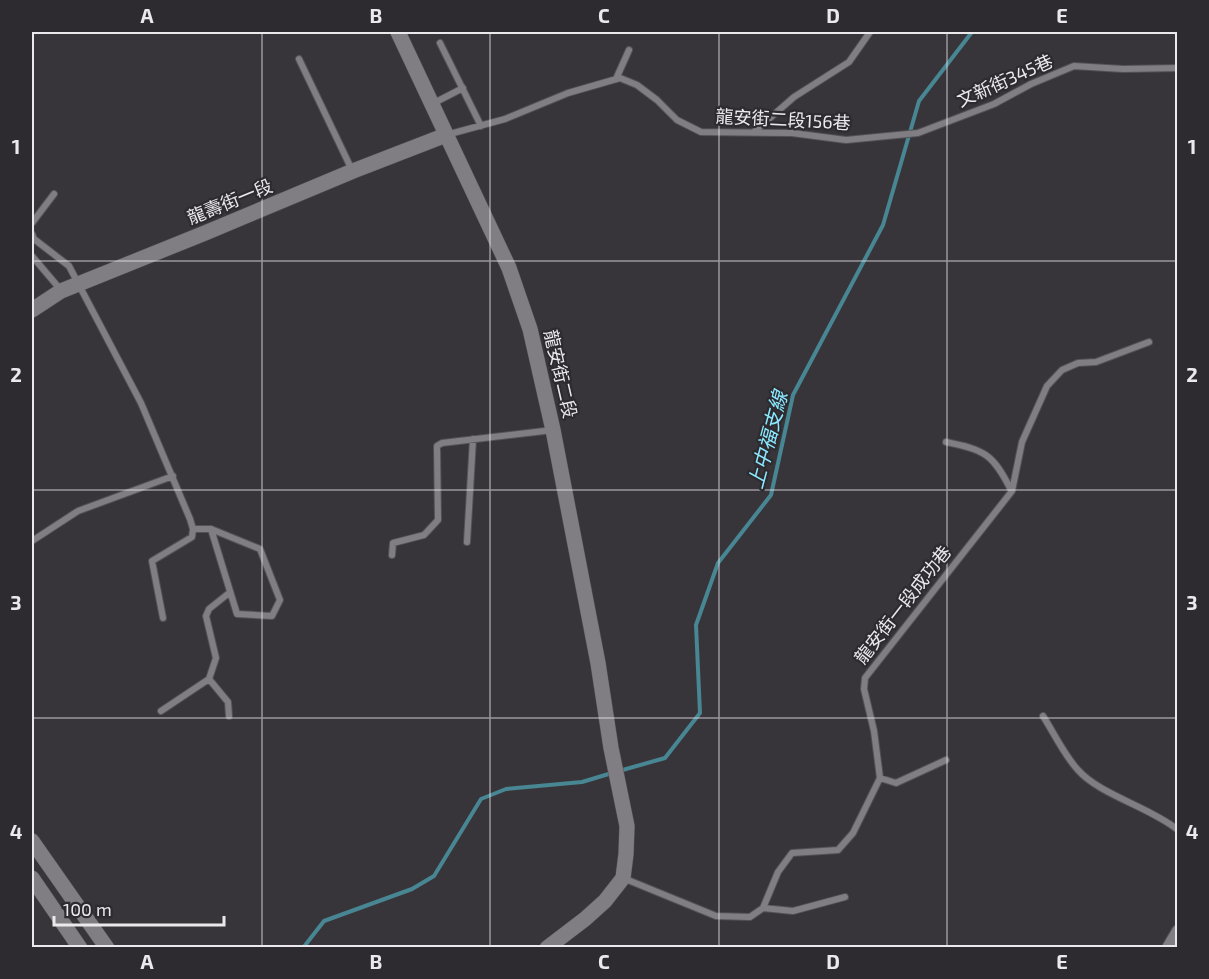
<svg xmlns="http://www.w3.org/2000/svg" width="1209" height="979" font-family="'Exo 2','Noto Sans TC',sans-serif">
	<style>
		.lines { fill: none; stroke-linecap: round; stroke-linejoin: round }
		.stream { stroke: #478692; stroke-width: 4 }
		.service-casing { stroke: #545256; stroke-width: 8 }
		.minor-casing { stroke: #545256; stroke-width: 14 }
		.tertiary-casing { stroke: #545256; stroke-width: 16 }
		.service { stroke: #817e83; stroke-width: 6 }
		.minor { stroke: #817e83; stroke-width: 12 }
		.tertiary { stroke: #817e83; stroke-width: 15 }
		.grid { fill: none; stroke: #ebe9ec; stroke-width: 1.5; stroke-opacity: 0.55 }
		.labels { text-anchor: middle; stroke-width: 4.5; stroke-linejoin: round; paint-order: stroke }
		.street-label { font-size: 18px; fill: #ebe9ec; stroke: #2d2b30 }
		.water-label { font-size: 20px; font-style: italic; fill: #8be9ff; stroke: #2d2b30 }
		.neatline { fill: none; stroke: #ebe9ec; stroke-width: 2 }
		.grid-label { font-size: 20px; text-anchor: middle; font-weight: bold; fill: #ebe9ec }
	</style>
	<rect width="100%" height="100%" fill="#38353a"/>
	<g class="lines">
		<path class="stream" d="M619,771L665,758L700,713L696,625L718,563L771,495L793,395L883,225L919,101L972,32
			M303,948L324,921L412,889L434,876L481,799L506,789L582,782L612,773"/>
		<defs>
			<path id="service" d="M440,43L481,126
				M299,59L352,170
				M616,79L629,50
				M432,104L463,88
				M754,132L794,97L849,62L870,32
				M446,135L505,119L568,93L620,78L637,85L657,100L677,120L701,132L792,133L846,140L918,133L994,104L1031,84L1074,66L1123,69L1178,68
				M32,223L54,194
				M32,234L34,239L69,266L141,403L190,519L193,529L192,537L152,561L163,618
				M32,256L60,289
				M946,442C985,450 993,454 1011,490
				M193,529H211L260,549L280,600L272,616L237,614L211,529
				M32,541L78,511L173,476
				M467,542L473,439
				M392,555L393,543L424,535L438,520L437,446L442,443L553,430
				M209,679L228,702L229,716
				M161,711L209,679L216,658L206,616L209,609L229,593
				M1043,716C1054,733 1064,755 1078,770C1100,795 1150,807 1178,830
				M880,778L896,783L946,760
				M623,878L716,916L750,917L763,908L778,872L792,853L838,850L853,833L880,778L874,731L864,689L865,678L1012,491L1022,442L1047,386L1062,370L1078,363L1096,362L1149,342
				M763,908L793,911L845,897"/>
			<path id="minor" d="M1168,948L1178,931"/>
			<path id="tertiary" d="M398,32L509,268L530,329L553,430L598,663L611,748L627,826L626,854L623,878L605,901L585,919L547,948
				M32,310L61,291L205,233L353,171L446,135
				M32,841L107,948
				M32,878L80,948"/>
		</defs>
		<use href="#service" class="service-casing"/>
		<use href="#minor" class="minor-casing"/>
		<use href="#tertiary" class="tertiary-casing"/>
		<use href="#service" class="service"/>
		<use href="#minor" class="minor"/>
		<use href="#tertiary" class="tertiary"/>
	</g>
	<path class="grid" d="M262,32V948M490,32V948M719,32V948M947,32V948M32,261H1178M32,490H1178M32,718H1178"/>
	<g class="labels">
		<g class="street-label">
			<text transform="translate(1005 81) rotate(-24)" y="6">文新街345巷</text>
			<text transform="translate(783 120) rotate(3)" y="6">龍安街二段156巷</text>
			<text transform="translate(230 202) rotate(-22)" y="6">龍壽街一段</text>
			<text transform="translate(560 374) rotate(77)" y="6">龍安街二段</text>
			<text transform="translate(903 605) rotate(-52)" y="6">龍安街一段成功巷</text>
		</g>
		<g class="water-label">
			<text transform="translate(768 440) rotate(-75)" y="7">上中福支線</text>
		</g>
	</g>
	<rect width="1209" height="979" fill="none" stroke="#2d2b30" stroke-width="66"/>
	<path d="M54 916v9h170v-9" fill="none" stroke="#ebe9ec" stroke-width="3"/>
	<text x="63" y="916" font-size="18" fill="#ebe9ec" stroke="#2d2b30" stroke-width="4.5" paint-order="stroke">100 m</text>
	<rect x="33" y="33" width="1143" height="913" class="neatline"/>
	<g class="grid-label">
		<text x="147" y="23">A</text>
		<text x="376" y="23">B</text>
		<text x="604" y="23">C</text>
		<text x="833" y="23">D</text>
		<text x="1062" y="23">E</text>
		<text x="16" y="154">1</text>
		<text x="1192" y="154">1</text>
		<text x="16" y="382">2</text>
		<text x="1192" y="382">2</text>
		<text x="16" y="610">3</text>
		<text x="1192" y="610">3</text>
		<text x="16" y="839">4</text>
		<text x="1192" y="839">4</text>
		<text x="147" y="969">A</text>
		<text x="376" y="969">B</text>
		<text x="604" y="969">C</text>
		<text x="833" y="969">D</text>
		<text x="1062" y="969">E</text>
	</g>
</svg>
